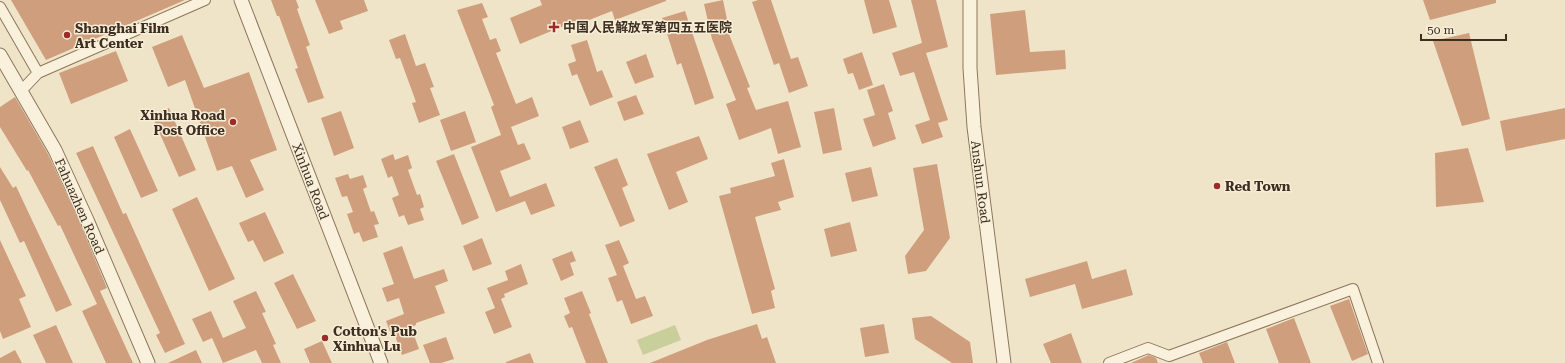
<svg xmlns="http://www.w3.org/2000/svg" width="1565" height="363" font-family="'Roboto Serif','Noto Sans SC',serif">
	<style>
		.green { fill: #c9cf9b }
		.building { fill: #cf9f7d }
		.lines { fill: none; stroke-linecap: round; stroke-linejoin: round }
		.minor-casing { stroke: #8d765c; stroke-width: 12 }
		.tertiary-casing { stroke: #8d765c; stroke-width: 15 }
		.minor { stroke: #faf1dc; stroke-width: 10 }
		.tertiary { stroke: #faf1dc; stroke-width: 13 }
		.poi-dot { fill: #9e2a2b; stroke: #f7eed8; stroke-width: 1.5 }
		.labels { text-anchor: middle; stroke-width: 3; stroke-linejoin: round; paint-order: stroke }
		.poi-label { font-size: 13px; font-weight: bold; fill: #3d2e20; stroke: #f7eed8; text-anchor: start }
		.street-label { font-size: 13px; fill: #3d2e20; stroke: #f7eed8 }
	</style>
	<rect width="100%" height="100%" fill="#f0e4c8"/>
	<path class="green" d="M675,325L681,340L643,355L637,340Z"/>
	<path class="building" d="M11,0H185L46,60Z
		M271,0H296L299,8L297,9L310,45L306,47L324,98L308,103L295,69L298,68L279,16H277Z
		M315,0H364L368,11L340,21L343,29L329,34Z
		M540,0H666V1L615,20L612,11L579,24L578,20L520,44L510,18L542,5Z
		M723,0L729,29H727L750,87L747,88L756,110L788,101L801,147L778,154L771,128L739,140L726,104L736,100L712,39L704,4Z
		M758,0H771L791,59L798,57L808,86L789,93L779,63L774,65L752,2Z
		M864,0H889L897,27L873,34Z
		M911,0H936L948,47L926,53L948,120L938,123L943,137L922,144L915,125L930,120L914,72L900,76L892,53L922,43Z
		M1423,0H1496V3L1430,20Z
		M482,3L488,17L482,19L490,40L496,38L501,51L496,53L516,104L532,97L539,116L511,127L518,145L524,143L531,159L500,171L510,197L546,183L555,206L531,215L525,201L496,212L471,147L501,135L491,107L494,105L457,10Z
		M1025,10L1030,52L1065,50L1066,69L996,75L990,14Z
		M685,11L714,98L695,105L681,63L677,65L662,18Z
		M1469,33L1490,119L1462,126L1433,41Z
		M405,34L416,66L425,63L434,87L430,88L440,115L419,123L412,103L416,102L400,58L396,59L389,40Z
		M182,35L204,88L249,72L277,150L250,160L264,190L246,198L232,166L217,171L185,80L168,87L152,47Z
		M587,40L597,72L602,70L613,97L590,106L577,74L572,76L568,64L576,61L571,45Z
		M116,51L128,81L71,104L59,73Z
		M862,52L873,85L859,90L853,73L848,74L843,59Z
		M646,54L654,77L635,84L626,62Z
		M884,84L893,111L888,113L896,139L873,147L863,119L875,115L867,90Z
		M636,95L644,114L624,121L617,102Z
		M15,97L48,154L77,216L107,288L100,291L133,363H106L82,311L97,304L60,225L58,226L28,170L27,171L0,127V107Z
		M169,108L196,170L179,177L152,116Z
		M834,108L842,150L823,154L814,112Z
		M1565,108V139L1506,151L1500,121Z
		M341,111L354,148L334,156L321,118Z
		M465,111L476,142L451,151L440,120Z
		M580,120L589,142L570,149L562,127Z
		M130,129L158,191L141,198L114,137Z
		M699,136L708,159L676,172L688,202L669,210L647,154Z
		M93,146L123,214L126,213L185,344L165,353L156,335L160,333L76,153Z
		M1468,148L1484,202L1436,207L1435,153Z
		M393,154L395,160L408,155L412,168L408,170L417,195L420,194L424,207L420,209L424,220L408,225L404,215L399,217L392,198L399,195L392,176L388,178L381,159Z
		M454,154L479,218L462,225L436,161Z
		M617,158L628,185L622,188L635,221L620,227L594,167Z
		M784,159L794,197L778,202L781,210L755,217L775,289L771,291L775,308L752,314L719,196L731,193L730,188L775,176L771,163Z
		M937,164L950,238L926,271L908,274L905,256L924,230L913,168Z
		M0,167L13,188L16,186L72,305L56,312L24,241L20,243L0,200Z
		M871,167L878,196L852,202L845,173Z
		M348,174L350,179L363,175L367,187L363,189L371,212L374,211L379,224L374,225L378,237L363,242L359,232L354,234L347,214L353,212L347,196L342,197L335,178Z
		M197,197L235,279L209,291L172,209Z
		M265,212L284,253L264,262L253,240L248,242L239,223Z
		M850,222L857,251L831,257L824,229Z
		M482,238L492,264L473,271L463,246Z
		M0,240L26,296L19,299L31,327L3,339L0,331Z
		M619,240L629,263L623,266L636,299L645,296L653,316L631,324L622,300L617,302L608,278L617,275L605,245Z
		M402,246L414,279L444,269L448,281L435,286L445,313L416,323V325L411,327L419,349L402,355L394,333L391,334L386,321L404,314L399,298L387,302L382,288L394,284L383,253Z
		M572,251L576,261L570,263L574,275L561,281L552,259Z
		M1087,261L1092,279L1126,269L1133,295L1082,309L1075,284L1030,297L1025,279Z
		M521,264L528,284L504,294L505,297L501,299L512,327L494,334L485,312L495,308L487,288L508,280L505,271Z
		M293,274L316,321L297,329L274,283Z
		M256,291L266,312L262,313L276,344L273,345L281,363H262L256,350L223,363L212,338L203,342L192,319L211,311L223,338L246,328L233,301Z
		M582,291L591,313L589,314L608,363H586L572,327L569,328L564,316L570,313L564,298Z
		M1349,299L1368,354L1352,361L1330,306Z
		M931,316L970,342L973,363H952L915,339L912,318Z
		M1294,318L1311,363H1279L1266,329Z
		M757,324L762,339L767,337L776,363H650L707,340Z
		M884,324L889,353L865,357L860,328Z
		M56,325L73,363H46L33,335Z
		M1071,333L1082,363H1051L1043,344Z
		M446,337L454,359L441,363H430L423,345Z
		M322,341L332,363H310L304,349Z
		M1227,342L1235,363H1203L1199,353Z
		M15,350L22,363H0V358Z
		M196,350L202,363H168Z
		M530,353L534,363H506V362Z
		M1149,355L1156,358L1158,363H1131Z"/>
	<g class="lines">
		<defs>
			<path id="minor" d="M0,7L38,73
				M21,91L38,73L205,0
				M1109,363L1148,348L1169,356L1353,289L1378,363"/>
			<path id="tertiary" d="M241,0L381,363
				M970,0V68L974,127L1004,363
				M0,55L55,150L87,220L148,363"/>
		</defs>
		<use href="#minor" class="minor-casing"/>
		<use href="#tertiary" class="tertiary-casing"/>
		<use href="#minor" class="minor"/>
		<use href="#tertiary" class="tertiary"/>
	</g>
	<g class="poi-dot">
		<path d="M552 21h4v4h4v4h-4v4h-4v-4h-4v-4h4z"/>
		<circle cx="67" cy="35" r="4"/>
		<circle cx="233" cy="122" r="4"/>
		<circle cx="1217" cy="186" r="4"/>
		<circle cx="325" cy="338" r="4"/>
	</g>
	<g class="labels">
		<g class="poi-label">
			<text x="563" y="32">中国人民解放军第四五五医院</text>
			<text x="75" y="33">Shanghai Film<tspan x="75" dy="15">Art Center</tspan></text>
			<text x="225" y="120" text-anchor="end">Xinhua Road<tspan x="225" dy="15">Post Office</tspan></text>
			<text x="1225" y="191">Red Town</text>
			<text x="333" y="336">Cotton's Pub<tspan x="333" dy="15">Xinhua Lu</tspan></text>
		</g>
		<g class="street-label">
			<text transform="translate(311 181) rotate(69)" y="5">Xinhua Road</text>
			<text transform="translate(981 182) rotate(83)" y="5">Anshun Road</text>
			<text transform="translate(80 206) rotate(66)" y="5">Fahuazhen Road</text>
		</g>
	</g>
	<path d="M1421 34v6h85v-6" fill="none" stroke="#3d2e20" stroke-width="2"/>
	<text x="1427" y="34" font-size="12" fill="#3d2e20" stroke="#f7eed8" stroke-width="3" paint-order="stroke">50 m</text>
</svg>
